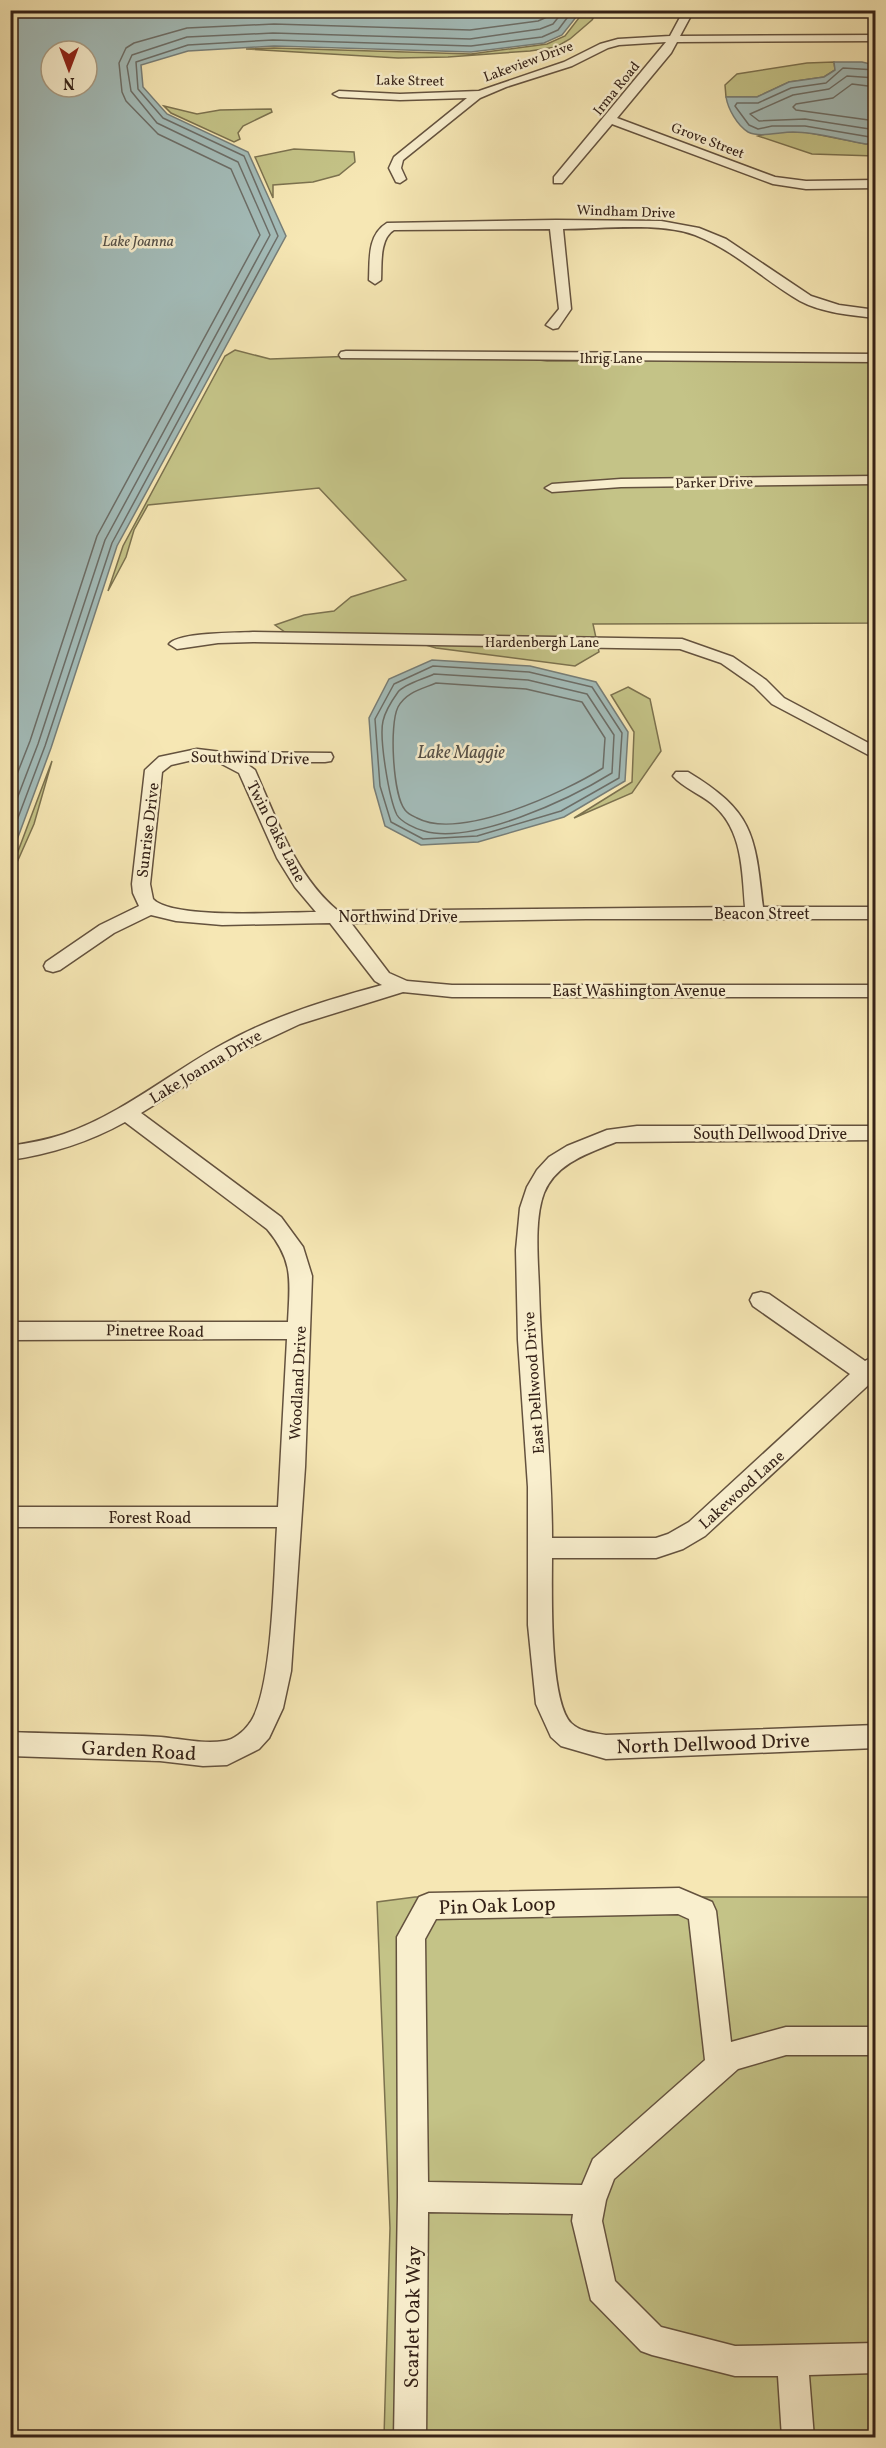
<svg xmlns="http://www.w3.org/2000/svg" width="886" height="2448" font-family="Vollkorn,serif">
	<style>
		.green { fill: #c4c387; stroke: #7c724f; stroke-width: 1.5 }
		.water { fill: #a3bcb9; stroke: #777e78; stroke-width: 1.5; fill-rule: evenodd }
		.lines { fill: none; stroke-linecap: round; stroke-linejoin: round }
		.shore { stroke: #6c6e68; stroke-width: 1.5 }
		.minor-casing { stroke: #64523e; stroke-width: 3 }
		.minor { fill: #f9efce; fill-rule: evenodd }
		.labels { text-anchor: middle; stroke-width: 5; stroke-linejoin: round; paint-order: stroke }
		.far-street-label { font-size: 14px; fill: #342117; stroke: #f9efce }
		.far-water-label { font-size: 15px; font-style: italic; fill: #555048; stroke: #f9efce }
		.street-label { font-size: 16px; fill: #342117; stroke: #f9efce }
		.water-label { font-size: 18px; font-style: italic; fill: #555048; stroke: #f9efce }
		.near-street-label { font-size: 20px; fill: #342117; stroke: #f9efce }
	</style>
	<rect width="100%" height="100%" fill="#f6e7b4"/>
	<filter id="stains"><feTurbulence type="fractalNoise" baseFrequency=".00333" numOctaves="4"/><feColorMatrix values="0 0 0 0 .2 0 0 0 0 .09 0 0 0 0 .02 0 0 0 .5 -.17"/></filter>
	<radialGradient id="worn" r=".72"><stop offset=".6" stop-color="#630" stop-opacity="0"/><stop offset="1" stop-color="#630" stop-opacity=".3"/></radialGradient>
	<path class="green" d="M585,10L598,11L592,20L570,39L556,47L530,51L448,57L398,58L246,49L274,48L471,54L547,44L565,36Z
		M834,62L835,70L824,77L789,82L757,97H726L725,85L737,74L807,63Z
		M164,106L197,114L220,110L271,109L272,112L243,126L238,133L240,139L234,142L171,113Z
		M772,132H805L866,144L875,143V156L812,154L758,136Z
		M294,149L354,152L355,162L339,175L313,182L273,185V198L255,157Z
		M235,350L270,359L474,352L547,361L875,359V623L593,624L599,652L575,666L436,648L402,638L299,642L275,625L304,615L334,611L351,597L406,580L319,488L148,505L134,530L126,557L108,591L123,546L225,356Z
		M628,687L650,699L661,751L632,793L574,818L632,782L634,732L611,695Z
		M52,761L34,824L11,876V870Z
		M415,1897H875V2437H384L390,2228L377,1902Z"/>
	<path class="water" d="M11,10L581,11L562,35L544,43L471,52L274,46L188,51L141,65L143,87L167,114L248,152L286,236L117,546L51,748L11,856ZM51,51H87V87H51Z
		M834,62H862L875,65V143L866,144C842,140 817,132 793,132C779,132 760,138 748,132C737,125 728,109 726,97H757L789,82L824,77L835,70Z
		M432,660L530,666L596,682L628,732L625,781L564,817L478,842L421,845L385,826L374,787L369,718L389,679Z"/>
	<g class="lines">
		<path class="shore" d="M876,70L843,68L826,83L791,88L758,103H737L735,106L749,125L758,129L772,126H805L876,138
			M876,78L847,76L829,89L793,95L750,114L759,121L805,119L876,130
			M876,87L852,84L833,98L796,104L793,107L796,110L876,121
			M433,666L529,672L592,687L622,733L619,778L561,811L477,836L423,839L391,822L380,786L375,719L394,684Z
			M434,674L528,680L587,694L614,735L612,773C570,799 473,845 424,831C416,829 401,822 397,815C389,799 379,738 383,721C385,712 393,699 398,692C404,684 424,679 434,674Z
			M436,683L526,689L582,702L605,738L603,768C565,792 460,841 417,818C413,816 408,814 405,810C393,795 389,725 398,707C406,692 422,689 436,683Z
			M10,792L30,741L97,536L260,235L231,169L158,134L126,101L122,92L119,63L126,48L134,43L187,28L274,24L470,30L538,21L547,17L552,10
			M10,817L38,744L105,540L270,235L238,162L157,123L131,91L127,66L132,55L187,37L273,33L470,39L540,29L553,24L564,10
			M10,839L45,746L112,543L278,236L244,156L163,118L138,89L136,62L188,45L273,40L471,46L542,37L558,30L573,10"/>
		<defs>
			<path id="minor" d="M684,10H694L680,36L876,35V41L677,42L671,53L617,118L775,177L806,181L876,180V188L806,189L773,184L612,124L562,183H554V177L666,42L619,45L608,48L572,66L506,87L480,98L403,160L401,168L406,179L400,183L396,182L389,168L394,157L467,98L400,100L339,97L333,94L339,91L400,94L479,91L564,62L600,44L618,39L670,36Z
				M556,220L661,221L699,228L726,239L811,296L839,305L876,310V318C851,315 822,313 800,301C764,280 734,250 695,235C660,222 601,229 563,229L571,309L558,328L553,329L546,325L559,309L550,229L394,230C379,239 382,265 381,280L375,284L369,280C370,260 367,235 387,223Z
				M346,351L876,354V362L341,358L339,355L341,352Z
				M876,476V484L621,487L552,492L545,488L552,484L621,479Z
				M253,632L682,639L733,657L766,680L784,698L876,747V759L772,704L754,686L721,663L680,649L253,642L218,643L177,649L169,644C179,632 236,633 253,632Z
				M197,749L222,752L331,753L333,757L331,761L325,762H244L255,770C277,820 295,875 338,911L745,907C742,871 743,828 711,803C700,794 682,787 673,776L676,772H688C754,812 755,835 763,907H876V919H586L351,923L389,973L407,981L452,985H876V997H452L403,992L300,1024L238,1053L141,1113L281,1217L303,1247L312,1276L305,1467L291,1671L283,1708L269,1738L259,1749L227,1765L203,1766L160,1761L10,1756V1732C60,1734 111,1734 161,1737C182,1739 203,1744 224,1741C234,1740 244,1731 249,1724C273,1694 274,1569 277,1527H10V1507H278L287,1339L10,1340V1322H288C290,1281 294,1261 267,1229L125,1122C89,1142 52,1154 10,1160V1146C29,1143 47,1140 64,1134C122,1114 170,1073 223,1044C273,1016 327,1000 382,985L375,981L330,923L222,925L176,921L151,915L114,933L60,970L53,972L46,970L44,966L46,962L100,925L139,906L133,893L132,884L145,770L159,757ZM197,759L218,762L239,773L277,858L295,887L316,912C284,912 173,920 153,899L150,884L162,772L171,765Z
				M637,1126H876V1140L616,1142C589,1153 556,1163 544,1193C534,1219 538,1260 539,1288C541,1371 552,1454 552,1538H656L668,1534L689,1522L850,1374L753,1306L750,1300L753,1294L761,1292L769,1294L865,1361L876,1355V1378L705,1536L683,1549L656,1558H552C552,1592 549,1700 571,1723C580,1732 595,1733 606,1735L876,1725V1748L606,1759L561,1746L551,1737L536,1704L528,1625V1487L518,1340L516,1250L520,1208L527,1187L537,1170L549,1157L567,1146L607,1130Z
				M679,1888L712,1902L716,1911L731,2042L786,2027H876V2055H786L738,2069L614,2179L606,2200L602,2221L615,2281L661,2327L735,2346L876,2343V2373L809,2375L814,2438H782L778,2376H735L652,2355L641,2351L591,2300L572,2221L573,2214L428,2212L426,2438H394L398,2197L397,1937L419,1897L429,1893ZM678,1914L689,1919L705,2060L593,2159L582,2185L428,2182L425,1939L436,1919Z"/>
		</defs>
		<use href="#minor" class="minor-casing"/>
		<use href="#minor" class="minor"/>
	</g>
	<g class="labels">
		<g class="far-street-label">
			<text transform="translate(528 61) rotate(-20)" y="5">Lakeview Drive</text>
			<text transform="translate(410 80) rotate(1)" y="5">Lake Street</text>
			<text transform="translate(616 88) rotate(-51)" y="5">Irma Road</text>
			<text transform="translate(708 140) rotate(21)" y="5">Grove Street</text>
			<text transform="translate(626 211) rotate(2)" y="5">Windham Drive</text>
			<text x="611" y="363">Ihrig Lane</text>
			<text transform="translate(714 482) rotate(-1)" y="5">Parker Drive</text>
			<text x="542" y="647">Hardenbergh Lane</text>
		</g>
		<g class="far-water-label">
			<text x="138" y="246">Lake Joanna</text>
		</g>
		<g class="street-label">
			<text transform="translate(250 757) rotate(1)" y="6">Southwind Drive</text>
			<text transform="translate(147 830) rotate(-83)" y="6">Sunrise Drive</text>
			<text transform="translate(277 831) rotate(63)" y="6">Twin Oaks Lane</text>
			<text x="762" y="919">Beacon Street</text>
			<text x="398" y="922">Northwind Drive</text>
			<text x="639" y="996">East Washington Avenue</text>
			<text transform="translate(205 1066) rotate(-31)" y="6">Lake Joanna Drive</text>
			<text x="770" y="1139">South Dellwood Drive</text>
			<text transform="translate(155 1330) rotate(1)" y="6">Pinetree Road</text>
			<text transform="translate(297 1383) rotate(-87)" y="6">Woodland Drive</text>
			<text transform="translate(533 1383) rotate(-94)" y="6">East Dellwood Drive</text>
			<text transform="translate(741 1489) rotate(-42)" y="6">Lakewood Lane</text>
			<text x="150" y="1523">Forest Road</text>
		</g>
		<g class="water-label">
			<text x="461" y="758">Lake Maggie</text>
		</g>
		<g class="near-street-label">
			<text transform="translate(713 1743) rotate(-2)" y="7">North Dellwood Drive</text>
			<text transform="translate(139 1750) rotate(3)" y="7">Garden Road</text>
			<text transform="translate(497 1905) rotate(-2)" y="7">Pin Oak Loop</text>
			<text transform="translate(412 2317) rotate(-89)" y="7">Scarlet Oak Way</text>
		</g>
	</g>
	<rect width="886" height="2448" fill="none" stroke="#f6e7b4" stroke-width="36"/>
	<rect x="12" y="12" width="862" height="2424" fill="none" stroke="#342117" stroke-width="3"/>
	<rect x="18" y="18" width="850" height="2412" fill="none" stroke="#342117" stroke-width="1.5"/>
	<g transform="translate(69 69) rotate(180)"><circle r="28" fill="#f9efce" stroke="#aa9d85" stroke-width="1.5"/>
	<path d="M0-4.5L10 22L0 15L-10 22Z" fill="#8f2418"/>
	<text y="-9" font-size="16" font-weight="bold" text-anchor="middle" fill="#342117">N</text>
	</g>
	<rect width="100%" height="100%" filter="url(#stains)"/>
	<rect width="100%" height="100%" fill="url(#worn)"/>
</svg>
